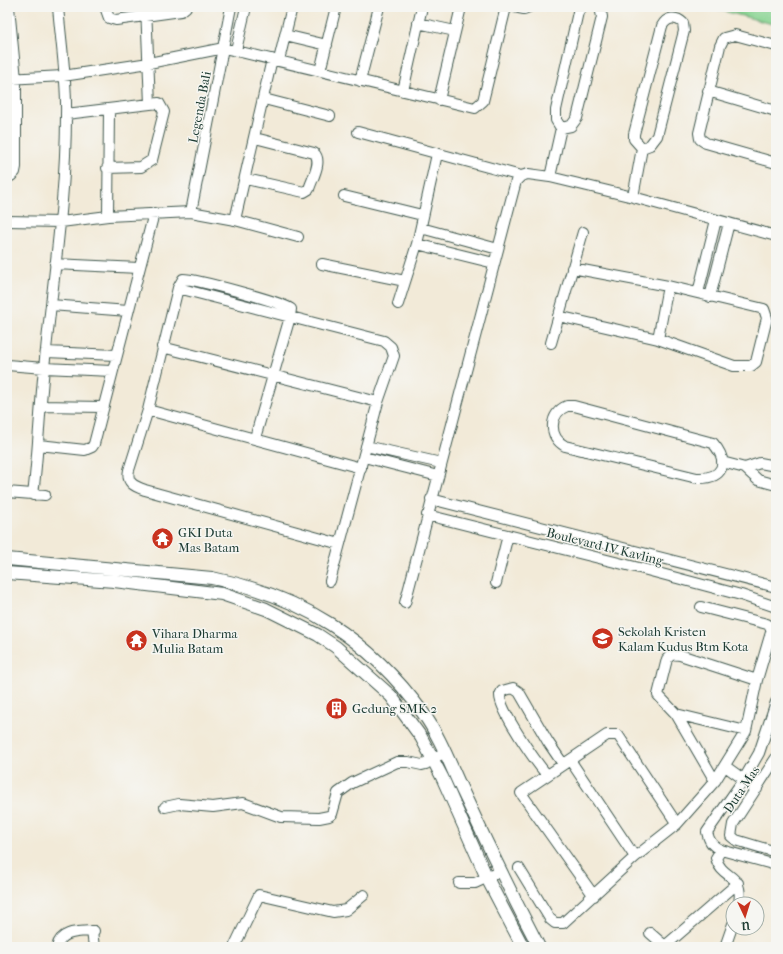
<svg xmlns="http://www.w3.org/2000/svg" width="783" height="954" font-family="'IM FELL French Canon',serif">
	<style>
		.green { fill: #87d390; stroke: #538862 }
		.lines { fill: none; stroke-linecap: round; stroke-linejoin: round }
		.minor-casing { stroke: #3f574d; stroke-width: 12 }
		.tertiary-casing { stroke: #3f574d; stroke-width: 14 }
		.minor { stroke: #fff; stroke-width: 10 }
		.tertiary { stroke: #fff; stroke-width: 12 }
		.labels { text-anchor: middle; stroke-width: 3; stroke-linejoin: round; paint-order: stroke }
		.street-label { font-size: 13px; fill: #1f3d34; stroke: #f6f6f2 }
		.poi-label { font-size: 13px; fill: #1f3d34; stroke: #f6f6f2; text-anchor: start }
	</style>
	<rect width="100%" height="100%" fill="#f6f6f2"/>
	<filter id="ink" filterUnits="userSpaceOnUse"><feTurbulence type="fractalNoise" baseFrequency=".025" numOctaves="2"/><feDisplacementMap in="SourceGraphic" scale="8" xChannelSelector="R" yChannelSelector="G"/><feConvolveMatrix kernelMatrix="1 2 1 2 8 2 1 2 1" color-interpolation-filters="sRGB"/></filter>
	<filter id="wash" filterUnits="userSpaceOnUse"><feTurbulence type="fractalNoise" baseFrequency=".012" numOctaves="4" result="noise"/><feDisplacementMap in="SourceGraphic" scale="16" xChannelSelector="R" yChannelSelector="G"/><feGaussianBlur stdDeviation="0.9" result="paint"/><feColorMatrix in="noise" values="0 0 0 0 0 0 0 0 0 0 0 0 0 0 0 0 0 1.4 0 .05"/><feComposite in="paint" operator="in"/></filter>
	<g filter="url(#wash)">
		<rect width="100%" height="100%" fill="#f2ead8"/>
		<path class="green" d="M708,7H776V25Z"/>
	</g>
	<g filter="url(#ink)">
		<g class="lines">
			<defs>
				<path id="minor" d="M105,7L109,18L116,20L181,11L186,7
					M146,7L150,104
					M514,7L524,9L529,7
					M418,23L455,31
					M285,35L327,45
					M776,46L735,35L724,38L720,46L699,133L700,139L706,143L776,163
					M236,50L246,7
					M279,60L292,7
					M320,71L336,7
					M7,79L63,76L149,63L224,48L475,108L483,101L506,7
					M360,81L379,7
					M403,91L422,7
					M708,91L776,111
					M264,99L330,116
					M439,100L461,7
					M66,114L150,104L159,103L164,112L152,160L141,167L107,168
					M561,128L571,126L577,118L602,17L600,7
					M358,132L521,176
					M7,177L11,176L15,172L16,167V79L9,7
					M550,177L561,128L556,120V110L578,12L582,7
					M246,179L304,192L309,189C312,179 323,161 314,153L255,138
					M344,196L422,215
					M633,197L642,148L634,139V134L662,26C667,17 676,16 683,23L684,31L657,136L650,145L642,148
					M191,212L231,7
					M108,216L109,109
					M235,220L272,59
					M7,221L61,222L108,216L191,212L235,220L298,237
					M421,228L498,249
					M417,244L494,263
					M55,264L139,268
					M322,264L405,281
					M178,288L384,341L391,347L394,356L378,402L330,581
					M698,293L716,220
					M710,297L729,223
					M398,304L417,244L437,154
					M51,305L128,311
					M558,316L658,339L734,366H751L756,362L767,318L764,309L668,286L572,268
					M658,339L668,286
					M551,343L583,232
					M162,347L378,402
					M46,352L116,355
					M7,365L44,368L112,371
					M41,406L103,407
					M567,406H574L713,443C730,463 723,479 697,478L565,446C548,437 549,413 567,406Z
					M148,410L361,468
					M255,438L290,317L291,309C286,303 195,279 183,279L178,288L148,410L129,470C126,483 134,486 145,490L340,544
					M39,445L85,450L92,447L94,444L154,213
					M366,446L441,463
					M364,457L438,476
					M722,462L745,468L758,480L776,485
					M745,468L760,463L776,466
					M7,492L45,495
					M33,495C39,446 40,398 46,350C54,272 66,194 66,115C67,80 61,43 58,7
					M431,499L776,587
					M427,515L643,569L741,595L776,607
					M496,583L508,535
					M405,603L516,181L521,176L528,174L550,177L633,197L776,236
					M776,702L759,753L744,779L707,832C709,841 712,846 721,850L776,865
					M676,714L746,731
					M776,758L733,824L731,836L736,840L776,852
					M570,760L635,857
					M725,766L757,789
					M547,775C536,762 499,710 500,695L502,691L513,688L519,692L548,742L563,764
					M715,781L676,714L658,695L667,659L672,654L680,655L757,680
					M165,807L179,804L213,807L243,803L281,817L319,818L329,816L332,814L338,793L352,783L397,762H408L422,765L426,764L431,758L446,753
					M721,850L716,858C722,881 744,871 739,904
					M519,868L550,919L555,923H563L635,857L677,824L715,781L746,731L757,680L772,629L767,624L701,607
					M459,883H475L501,871
					M594,896L521,793L607,735H618L677,824
					M92,931L94,947
					M650,933L666,947
					M665,946L738,883
					M57,947C61,930 79,932 94,931
					M234,947L259,895L333,912L346,910L364,895
					M725,947L733,924"/>
				<path id="tertiary" d="M7,559L212,578C302,596 369,639 423,713C441,738 451,767 464,794C488,846 513,897 539,947
					M7,573L114,581L222,594L266,609L318,635L336,647L391,696L421,737L442,777L487,878L523,947"/>
			</defs>
			<use href="#minor" class="minor-casing"/>
			<use href="#tertiary" class="tertiary-casing"/>
			<use href="#minor" class="minor"/>
			<use href="#tertiary" class="tertiary"/>
		</g>
	</g>
	<defs>
		<symbol id="temple-disc" viewBox="-11 -11 22 22"><circle r="9.5" fill="#c8321e" stroke="#f6f6f2"/><path d="M0-6L5-2H3V0L6.5 2.5H4V6H1.5V3h-3V6H-4V2.5H-6.5L-3 0V-2H-5Z" fill="#fff"/></symbol>
		<symbol id="school-disc" viewBox="-11 -11 22 22"><circle r="9.5" fill="#c8321e" stroke="#f6f6f2"/><path d="M0-5L7-2L0 1L-7-2ZM-4 1L0 2.5L4 1V4Q0 6-4 4Z" fill="#fff"/></symbol>
		<symbol id="building-disc" viewBox="-11 -11 22 22"><circle r="9.5" fill="#c8321e" stroke="#f6f6f2"/><path d="M-4-6H4V6H1V3H-1V6H-4ZM-2.5-4.3h1.7v1.8h-1.7ZM.8-4.3h1.7v1.8H.8ZM-2.5-1h1.7V.8h-1.7ZM.8-1h1.7V.8H.8Z" fill="#fff"/></symbol>
	</defs>
	<g fill-rule="evenodd">
		<use href="#temple-disc" x="150" y="526" width="25" height="25"/>
		<use href="#school-disc" x="590" y="626" width="25" height="25"/>
		<use href="#temple-disc" x="124" y="628" width="25" height="25"/>
		<use href="#building-disc" x="324" y="696" width="25" height="25"/>
	</g>
	<g class="labels">
		<g class="street-label">
			<text transform="translate(199 107) rotate(-79)" y="5">Legenda Bali</text>
			<text transform="translate(605 546) rotate(14)" y="5">Boulevard IV Kavling</text>
			<text transform="translate(741 789) rotate(-56)" y="5">Duta Mas</text>
		</g>
		<g class="poi-label">
			<text x="178" y="537">GKI Duta<tspan x="178" dy="15">Mas Batam</tspan></text>
			<text x="618" y="636">Sekolah Kristen<tspan x="618" dy="15">Kalam Kudus Btm Kota</tspan></text>
			<text x="152" y="638">Vihara Dharma<tspan x="152" dy="15">Mulia Batam</tspan></text>
			<text x="352" y="713">Gedung SMK 2</text>
		</g>
	</g>
	<rect width="783" height="954" fill="none" stroke="#f6f6f2" stroke-width="24"/>
	<g transform="translate(745 916) rotate(176)"><circle r="19" fill="#f6f6f2" stroke="#a0aca6"/>
	<path d="M0-3L7 15L0 10L-7 15Z" fill="#c8321e"/>
	<text y="-6" font-size="11" font-weight="bold" text-anchor="middle" fill="#1f3d34">U</text>
	</g>
</svg>
